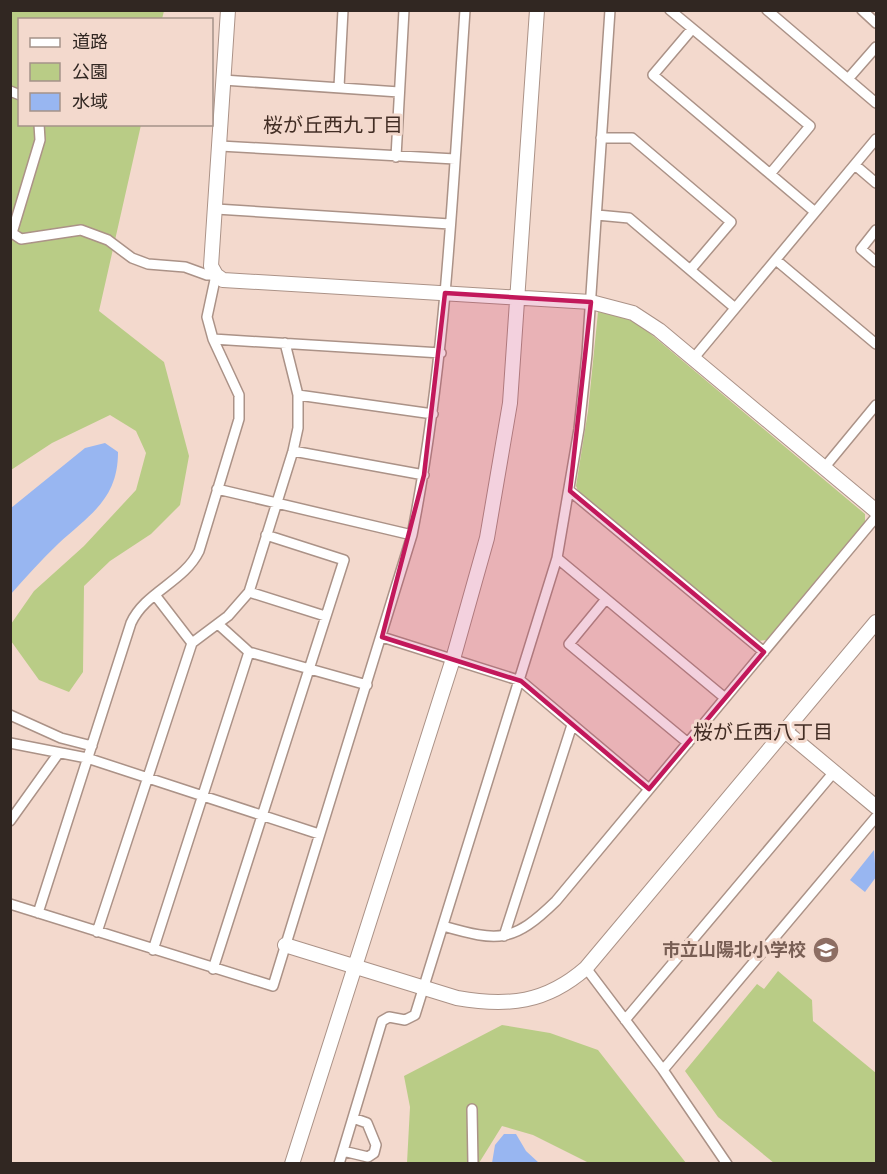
<svg xmlns="http://www.w3.org/2000/svg" width="887" height="1174" font-family="'Noto Serif','Noto Sans JP',serif">
	<style>
		.green { fill: #b9cc86 }
		.water { fill: #98b6f1 }
		.lines { fill: none; stroke-linecap: round; stroke-linejoin: round }
		.street-casing { stroke: #ab9287; stroke-width: 12 }
		.secondary-casing { stroke: #ab9287; stroke-width: 16 }
		.street { stroke: #fff; stroke-width: 9 }
		.secondary { stroke: #fff; stroke-width: 14 }
		.marked { fill: #c2185b; fill-opacity: 0.2; stroke: #c2185b; stroke-width: 4.5; stroke-linejoin: round }
		.labels { text-anchor: middle; stroke-width: 6; stroke-linejoin: round; paint-order: stroke }
		.education-label { font-size: 18px; font-weight: bold; fill: #785e54; stroke: #f3d9cd; text-anchor: end }
		.neighbourhood-label { font-size: 20px; fill: #422d24; stroke: #f3d9cd }
	</style>
	<rect width="100%" height="100%" fill="#f3d9cd"/>
	<path class="green" d="M11,11H164L162,19L20,20V124L141,125L99,311L164,362L189,456L180,505L151,534L110,561L84,586L83,672L69,692L39,680L11,641V624L34,591L84,546L136,490L146,453L136,431L110,415L52,443L11,470Z
		M598,312L617,314L640,325L865,514V523L767,640L758,641L579,493L576,486L588,411Z
		M778,971L812,1000L813,1021L876,1073V1163H774L718,1117L685,1071L757,984L764,989Z
		M502,1025L550,1033L598,1050L686,1163H589L533,1135L502,1126L479,1163H407L410,1107L404,1076Z"/>
	<path class="water" d="M105,443L118,452C118,500 89,515 58,544C41,560 26,577 11,594V508L85,448Z
		M874,850L876,877L865,892L850,880Z
		M504,1134H516L526,1151L539,1163H492L495,1145Z"/>
	<g class="lines">
		<defs>
			<path id="street" d="M670,10L810,126L770,174
				M767,10L876,103
				M862,10L876,23
				M692,29L653,75L815,212
				M848,79L876,47
				M223,80L399,92
				M339,87L343,10
				M10,91L20,95
				M601,138H632L731,222L691,269
				M220,146L455,159
				M396,157L404,10
				M855,165L876,183
				M216,209L450,224
				M597,215L629,218L735,308
				M876,230L861,249L876,262
				M776,260L876,344
				M213,339L441,353
				M693,359L876,139
				M298,395L433,414
				M293,451L424,475
				M824,468L876,405
				M217,489L412,535
				M570,491L764,652
				M557,558L725,698
				M249,592L325,616
				M155,595L192,643
				M606,599L569,644L688,743
				M218,624L249,652L367,685
				M382,637L521,681L649,789
				M10,715L61,738L92,746
				M10,743L87,758L319,834
				M10,821L58,754
				M10,904L273,986L412,535C446,362 453,186 465,10
				M38,913L131,623C145,592 184,582 199,551L239,419V395L213,339L207,317L216,275H207L185,267L148,264L132,258L108,240L81,230L21,239L12,233L40,140L39,124
				M443,926C499,942 513,943 556,901L876,517
				M97,932L192,643L228,616L249,592L293,451L298,428V395L285,343
				M504,936L572,725
				M153,950L249,652
				M586,968L663,1070L727,1164
				M213,969L344,560L266,535
				M625,1020L834,772
				M663,1070L876,817
				M472,1109L473,1164
				M343,1151L368,1157L374,1153L376,1145L367,1123L353,1118
				M339,1164L382,1021L389,1017L405,1020L415,1015L557,558L579,429L587,354L610,10"/>
			<path id="secondary" d="M228,10L211,266L216,275L223,280L591,302L633,313L659,330L876,511
				M785,731L876,807
				M285,945L457,998C508,1007 546,1003 586,968L876,622
				M292,1164L453,659L487,538L510,403L537,10"/>
		</defs>
		<use href="#street" class="street-casing"/>
		<use href="#secondary" class="secondary-casing"/>
		<use href="#street" class="street"/>
		<use href="#secondary" class="secondary"/>
	</g>
	<path class="marked" d="M445,293L591,302L570,491L764,652L649,789L521,681L382,637L424,475Z"/>
	<defs>
		<symbol id="school-disc" viewBox="-11 -11 22 22"><circle r="9.5" fill="#8d6e63" stroke="#f3d9cd"/><path d="M0-5L7-2L0 1L-7-2ZM-4 1L0 2.5L4 1V4Q0 6-4 4Z" fill="#fff"/></symbol>
	</defs>
	<g fill-rule="evenodd">
		<use href="#school-disc" x="811" y="935" width="30" height="30"/>
	</g>
	<g class="labels">
		<g class="education-label">
			<text x="806" y="956">市立山陽北小学校</text>
		</g>
		<g class="neighbourhood-label">
			<text x="333" y="132">桜が丘西九丁目</text>
			<text x="763" y="739">桜が丘西八丁目</text>
		</g>
	</g>
	<rect width="887" height="1174" fill="none" stroke="#312722" stroke-width="24"/>
	<rect x="18" y="18" width="195" height="108" fill="#f3d9cd" stroke="#a59289" stroke-width="1.5"/>
	<rect x="30" y="38" width="30" height="9" fill="#ffffff" stroke="#a59289" stroke-width="1.5"/>
	<text x="72" y="48" font-size="18" fill="#312722">道路</text>
	<rect x="30" y="63" width="30" height="18" fill="#b9cc86" stroke="#a59289" stroke-width="1.5"/>
	<text x="72" y="78" font-size="18" fill="#312722">公園</text>
	<rect x="30" y="93" width="30" height="18" fill="#98b6f1" stroke="#a59289" stroke-width="1.5"/>
	<text x="72" y="108" font-size="18" fill="#312722">水域</text>
</svg>
